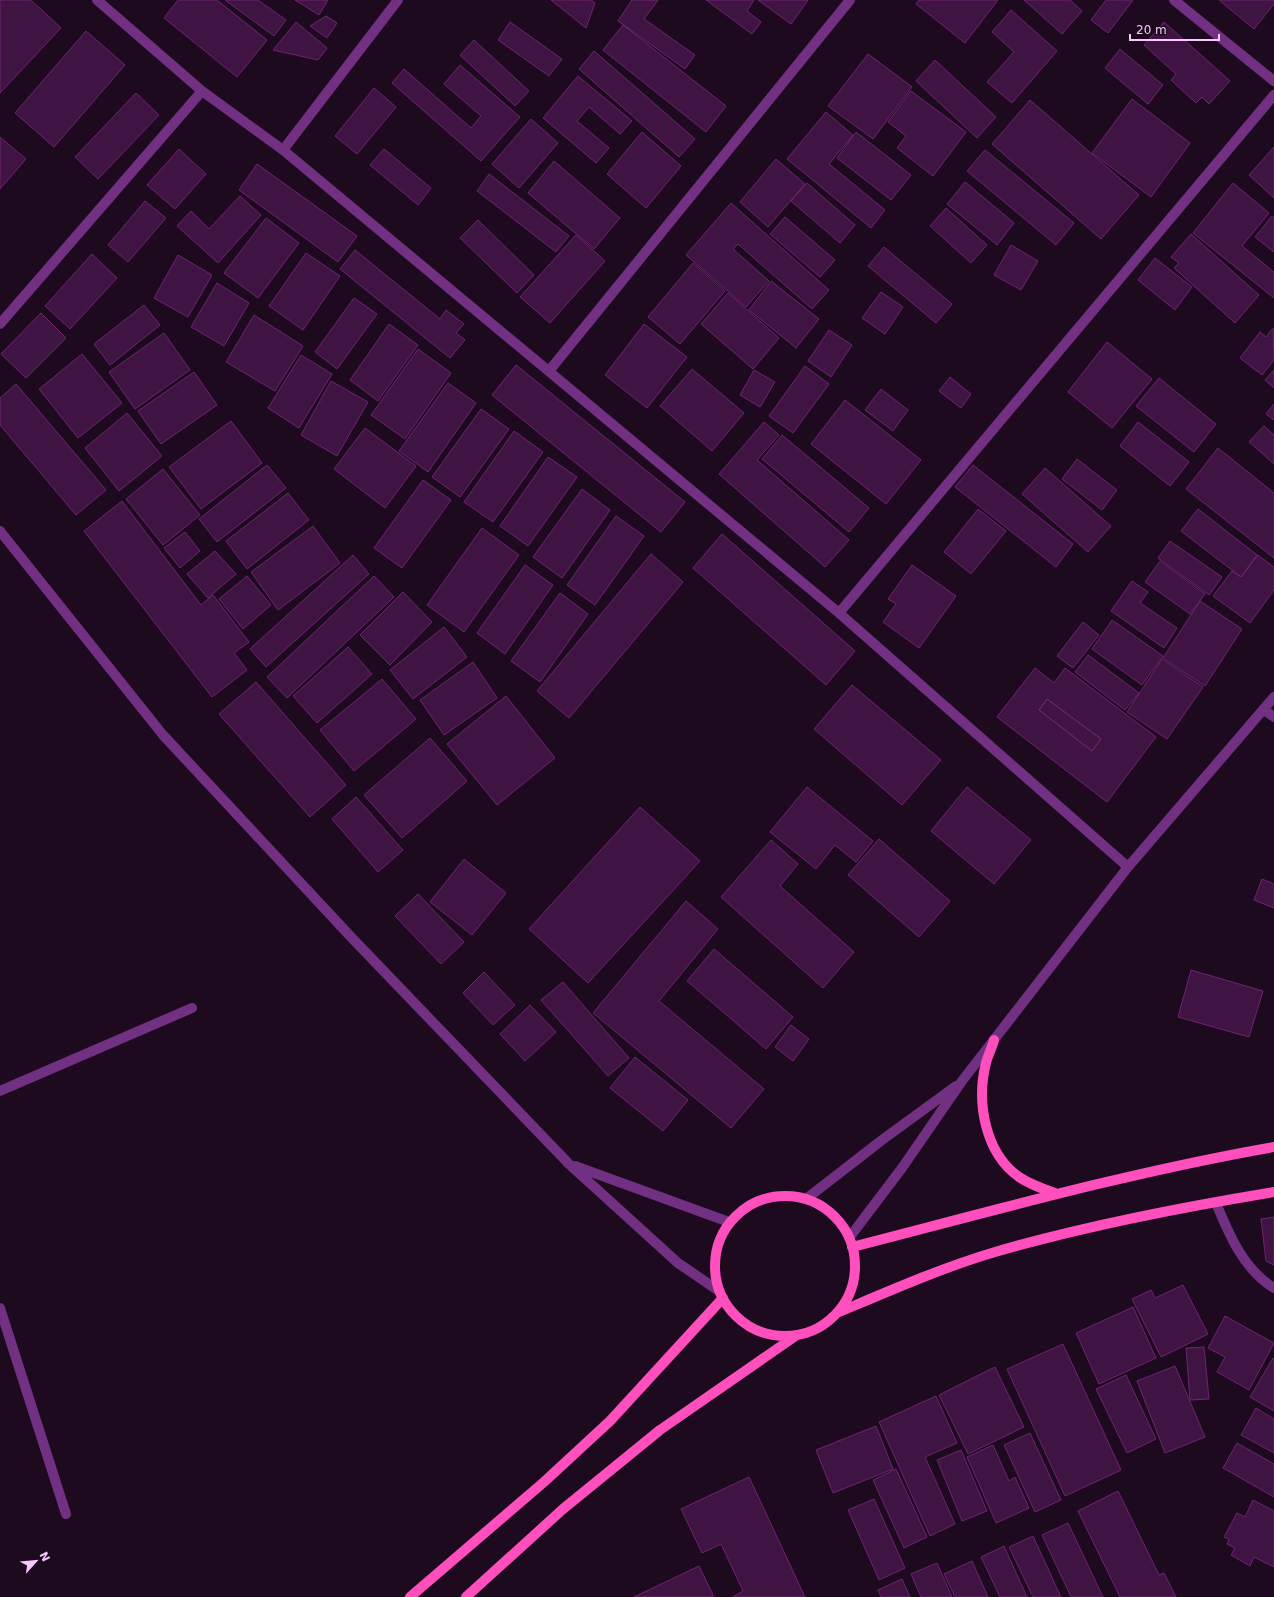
<svg xmlns="http://www.w3.org/2000/svg" width="1274" height="1597" font-family="'DejaVu Sans',sans-serif">
	<style>
		.building { fill: #401442; stroke: #6d2471; fill-rule: evenodd }
		.lines { fill: none; stroke-linecap: round; stroke-linejoin: round }
		.minor { stroke: #723083; stroke-width: 10 }
		.major { stroke: #ff4fbd; stroke-width: 10 }
	</style>
	<rect width="100%" height="100%" fill="#1e0a1f"/>
	<path class="building" d="M0,0H31L61,28L0,93Z
		M178,0H217L267,40L237,77L164,18Z
		M225,0H258L286,20L274,36Z
		M295,0H328L319,15Z
		M551,0H591L595,3L586,28Z
		M632,0H658L644,19L695,55L685,69L618,21Z
		M706,0H754L747,11L761,22L752,34Z
		M758,0H808L791,24Z
		M919,0H998L965,43L916,4Z
		M1024,0H1070L1082,11L1062,34Z
		M1106,0H1133L1108,33L1091,20Z
		M1219,0H1274V4L1254,29Z
		M1011,10L1057,51L1012,103L987,82L1014,52L992,32Z
		M326,16L337,23L327,38L310,26Z
		M296,22L327,48L318,60L273,50Z
		M510,22L562,59L549,76L498,40Z
		M1164,22L1230,81L1209,104L1202,97L1196,103L1171,80L1176,74L1144,45Z
		M623,25L726,106L706,132L603,50Z
		M86,31L125,65L54,147L15,113Z
		M474,40L529,91L515,106L460,55Z
		M1120,49L1163,85L1148,104L1105,68Z
		M594,51L695,139L679,157L579,69Z
		M868,54L912,87L873,139L828,106Z
		M935,60L996,117L977,138L916,81Z
		M460,65L520,117L481,161L392,83L404,69L471,128L481,116L444,84Z
		M578,76L632,121L620,134L589,107L577,121L609,148L596,163L543,118Z
		M374,88L396,107L357,154L335,136Z
		M911,91L966,132L933,176L897,148L906,136L888,122Z
		M136,93L159,115L98,179L75,157Z
		M1132,99L1190,143L1151,197L1092,153Z
		M1030,100L1139,195L1101,239L992,144Z
		M826,112L853,135L829,164L885,210L871,228L787,159Z
		M531,119L558,143L519,188L492,164Z
		M642,132L681,166L646,208L607,174Z
		M856,132L911,175L891,200L837,158Z
		M0,137L26,159L0,189Z
		M1274,147V198L1249,175Z
		M179,149L206,174L175,209L147,185Z
		M384,149L431,188L418,205L370,165Z
		M985,150L1074,223L1056,245L967,171Z
		M776,159L805,184L768,227L740,202Z
		M554,161L620,218L594,249L528,193Z
		M257,164L357,236L338,262L239,190Z
		M489,174L569,236L556,252L477,191Z
		M965,182L1014,223L997,245L947,204Z
		M807,183L855,225L840,243L791,201Z
		M1233,183L1269,213L1242,246L1274,272V298L1193,233Z
		M240,196L261,215L218,263L177,226L191,211L209,229Z
		M145,201L166,218L128,262L108,245Z
		M731,203L829,290L812,309L738,244L733,249L769,281L746,307L686,255Z
		M946,208L987,245L971,263L930,226Z
		M1272,216L1274,218V252L1255,237Z
		M785,217L835,260L820,277L770,234Z
		M266,218L299,243L258,298L224,273Z
		M478,220L534,275L517,293L460,238Z
		M1191,234L1259,295L1235,323L1174,268L1179,263L1171,257Z
		M576,235L605,261L550,323L520,297Z
		M1011,245L1038,261L1021,290L994,275Z
		M884,247L952,304L936,323L868,266Z
		M355,250L440,319L446,310L464,324L456,333L465,340L450,358L340,269Z
		M306,253L340,276L303,330L269,306Z
		M92,254L117,278L70,329L45,306Z
		M178,255L212,275L188,317L154,298Z
		M1155,258L1192,287L1175,310L1138,280Z
		M693,263L725,291L680,344L648,317Z
		M771,281L819,319L796,348L749,310Z
		M217,283L249,303L224,346L191,327Z
		M881,292L903,307L885,334L862,318Z
		M728,293L779,338L753,369L701,324Z
		M354,298L377,314L337,369L315,352Z
		M144,305L160,325L110,365L94,344Z
		M41,313L66,338L26,378L1,354Z
		M254,315L303,346L275,391L226,362Z
		M389,324L418,345L378,401L350,380Z
		M644,324L687,357L647,408L605,375Z
		M1273,328L1274,360L1262,375L1240,358L1260,332L1266,337Z
		M829,330L852,345L831,377L808,361Z
		M164,333L190,370L135,409L109,372Z
		M1107,342L1152,379L1112,428L1068,392Z
		M418,349L451,373L405,439L371,415Z
		M82,354L122,403L78,438L39,389Z
		M301,355L332,374L299,428L268,408Z
		M516,365L685,502L661,532L492,395Z
		M805,366L829,384L793,433L769,416Z
		M692,369L744,413L712,451L660,406Z
		M754,370L775,382L760,407L740,395Z
		M1274,370V388L1265,380Z
		M194,372L217,405L161,444L138,411Z
		M950,377L971,394L961,408L939,391Z
		M1159,378L1216,424L1194,452L1136,406Z
		M331,381L368,402L337,456L301,435Z
		M448,383L476,403L428,472L399,451Z
		M16,384L106,490L76,515L0,425V398Z
		M881,389L908,410L893,431L865,410Z
		M845,400L921,460L886,504L811,444Z
		M1274,404V420L1266,414Z
		M481,409L509,429L460,497L432,477Z
		M127,413L162,456L119,491L85,448Z
		M231,421L262,463L201,509L169,467Z
		M764,422L779,435L757,460L849,540L825,567L719,474Z
		M1138,422L1189,462L1170,486L1120,446Z
		M1264,426L1274,435V464L1249,442Z
		M365,428L416,466L385,508L334,469Z
		M514,431L543,452L493,522L464,502Z
		M782,435L869,508L849,532L762,459Z
		M1218,448L1274,493V558L1186,489Z
		M548,457L577,477L528,546L500,526Z
		M1077,459L1117,490L1102,510L1062,479Z
		M267,465L286,488L217,542L199,519Z
		M973,465L1073,544L1056,567L955,487Z
		M1045,468L1111,526L1088,552L1022,494Z
		M163,469L200,515L163,545L126,499Z
		M423,480L451,500L402,568L374,548Z
		M582,489L610,510L562,578L533,557Z
		M288,493L309,520L247,569L226,541Z
		M122,501L201,605L213,595L249,642L234,653L247,670L212,697L84,531Z
		M978,509L1006,531L971,574L944,552Z
		M1198,509L1257,555L1241,577L1181,531Z
		M616,516L644,536L595,605L567,585Z
		M313,526L340,563L278,610L251,572Z
		M482,528L519,555L464,632L427,605Z
		M185,532L200,551L180,568L164,548Z
		M722,534L855,651L826,685L693,568Z
		M1170,541L1222,577L1209,595L1158,558Z
		M215,551L236,574L208,598L187,574Z
		M651,554L683,582L569,718L537,691Z
		M353,555L369,574L266,667L250,649Z
		M1258,555L1274,567V590L1250,623L1213,596L1232,571L1241,577Z
		M1160,561L1205,594L1190,614L1145,582Z
		M525,565L553,585L505,654L477,633Z
		M912,565L956,596L919,648L883,622L896,604L888,599Z
		M247,576L271,605L243,629L219,599Z
		M374,576L394,597L287,698L267,677Z
		M1132,581L1148,592L1140,603L1177,628L1164,648L1111,611Z
		M403,592L432,622L390,665L360,635Z
		M560,593L588,614L540,682L511,661Z
		M1200,601L1242,629L1205,686L1163,658Z
		M1112,620L1163,656L1142,685L1092,649Z
		M1083,622L1099,635L1073,668L1057,656Z
		M444,627L467,657L413,699L390,670Z
		M348,647L372,674L317,723L293,696Z
		M1088,655L1139,693L1125,710L1075,672Z
		M1162,659L1203,687L1167,739L1127,712Z
		M473,662L497,698L444,735L420,700Z
		M1035,668L1054,683L1065,668L1156,737L1107,802L997,717ZM1047,699L1101,739L1092,751L1039,710Z
		M382,679L416,719L354,771L320,730Z
		M256,682L346,785L310,817L219,714Z
		M852,685L941,760L902,805L814,729Z
		M506,696L555,758L497,805L447,744Z
		M1047,699L1101,739L1092,751L1039,710Z
		M430,738L467,781L402,838L364,795Z
		M807,787L873,841L856,862L835,845L816,869L770,832Z
		M967,787L1031,840L994,884L931,831Z
		M356,797L403,850L378,872L332,819Z
		M640,807L700,861L588,983L529,929Z
		M879,839L950,901L919,937L848,875Z
		M771,840L798,864L780,886L854,952L823,988L721,897Z
		M464,859L506,893L472,935L430,902Z
		M1262,879L1274,884V908L1254,900Z
		M418,894L464,942L441,964L395,916Z
		M686,901L718,929L659,1001L764,1089L731,1128L593,1013Z
		M714,949L793,1017L766,1049L687,981Z
		M1191,970L1263,991L1249,1037L1178,1017Z
		M484,972L515,1005L493,1025L463,993Z
		M563,982L629,1058L608,1076L541,1000Z
		M530,1005L556,1032L525,1061L500,1034Z
		M791,1025L809,1039L793,1061L775,1047Z
		M635,1057L688,1100L663,1131L610,1088Z
		M1274,1217V1265L1266,1261L1261,1219Z
		M1183,1285L1208,1334L1161,1357L1132,1299L1151,1290L1155,1298Z
		M1133,1307L1156,1358L1099,1384L1076,1333Z
		M1225,1316L1274,1343L1249,1390L1217,1372L1225,1357L1208,1348Z
		M1063,1344L1121,1470L1065,1496L1007,1369Z
		M1204,1347L1209,1399L1190,1400L1186,1348Z
		M1273,1358L1274,1359V1411L1250,1397Z
		M1175,1366L1205,1437L1165,1453L1137,1381Z
		M995,1367L1024,1427L968,1454L939,1395Z
		M1126,1375L1156,1439L1127,1453L1096,1389Z
		M936,1396L957,1443L925,1457L955,1524L930,1536L879,1422Z
		M1256,1408L1274,1419V1453L1241,1435Z
		M876,1426L893,1469L833,1493L816,1450Z
		M1030,1433L1061,1500L1035,1512L1004,1445Z
		M1237,1443L1274,1464V1497L1223,1468Z
		M993,1445L1009,1481L1015,1477L1029,1508L996,1523L967,1457Z
		M961,1450L987,1511L962,1521L937,1460Z
		M896,1469L927,1537L904,1548L873,1480Z
		M749,1477L805,1597H733L743,1591L721,1544L702,1553L681,1509Z
		M1118,1491L1159,1575L1164,1573L1176,1597H1120L1078,1511Z
		M874,1499L905,1568L879,1580L848,1510Z
		M1253,1500L1274,1511V1567L1254,1557L1250,1566L1231,1555L1235,1548L1227,1544L1229,1539L1224,1537L1237,1513L1245,1517Z
		M1068,1523L1103,1597H1071L1042,1535Z
		M1033,1536L1061,1597H1033L1009,1547Z
		M1004,1546L1027,1597H1000L981,1557Z
		M972,1561L988,1597H955L944,1574Z
		M937,1563L952,1597H921L911,1574Z
		M699,1566L714,1597H634Z
		M902,1579L910,1597H881L878,1590Z"/>
	<g class="lines">
		<path class="minor" d="M97,0L202,91L283,150L839,613L1128,867
			M1174,0L1274,81
			M283,150L398,0
			M0,324L202,91
			M549,371L850,0
			M0,531L163,735L351,937L569,1164L678,1263L719,1291
			M839,613L1274,95
			M1264,710L1274,717
			M0,1091L192,1008
			M575,1166L729,1222
			M806,1199L882,1140L956,1086
			M1216,1203C1229,1234 1243,1269 1274,1288
			M849,1238L902,1168L962,1081L1128,867L1274,697
			M0,1308L66,1514"/>
		<path class="major" d="M994,1040C992,1048 988,1055 986,1063C976,1102 985,1153 1019,1177C1031,1185 1043,1189 1055,1193
			M715 1266a70 70 0 1 1 140 0a70 70 0 1 1-140 0Z
			M852,1247C992,1211 1131,1172 1274,1147
			M837,1313C889,1291 941,1268 995,1252C1084,1226 1183,1207 1274,1192
			M410,1597L544,1482L610,1421L723,1298
			M466,1597L563,1509L660,1430L797,1335"/>
	</g>
	<g transform="translate(36 1561) rotate(63)" stroke="#1e0a1f" stroke-width="3" paint-order="stroke">
	<path d="M0-3L7 15L0 10L-7 15Z" fill="#f8c8ff"/>
	<text y="-6" font-size="11" font-weight="bold" text-anchor="middle" fill="#f8c8ff">N</text>
	</g>
	<path d="M1130 34v6h89v-6" fill="none" stroke="#f8c8ff" stroke-width="2"/>
	<text x="1136" y="34" font-size="12" fill="#f8c8ff" stroke="#1e0a1f" stroke-width="3" paint-order="stroke">20 m</text>
</svg>
